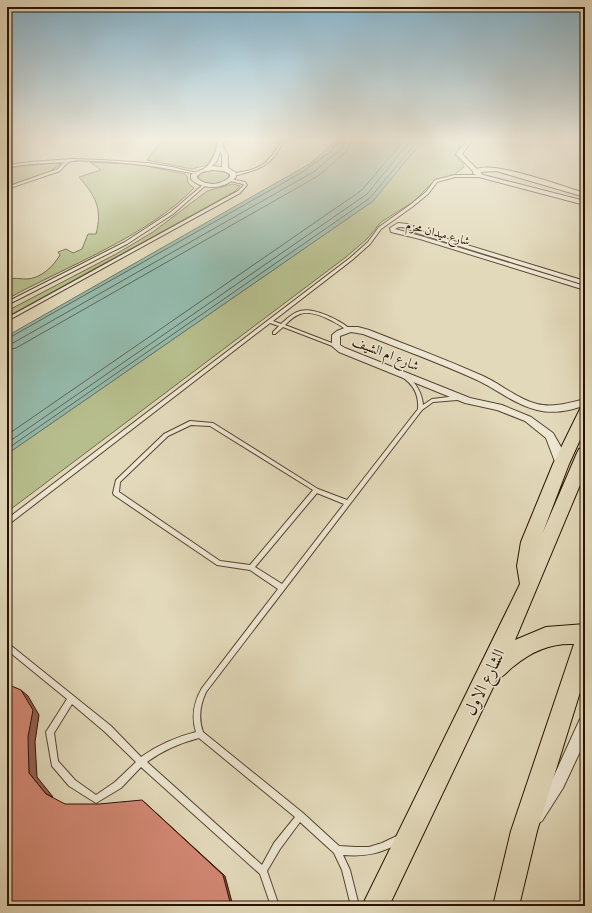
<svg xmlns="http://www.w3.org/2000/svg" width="592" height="913" font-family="'Gentium Book Plus',Amiri,serif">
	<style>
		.green { fill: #b7be8d; stroke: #706846 }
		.water { fill: #95baac; stroke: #6a7767 }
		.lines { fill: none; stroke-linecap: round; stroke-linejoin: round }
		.shore { stroke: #606656; stroke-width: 1 }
		.service-casing { stroke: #58442e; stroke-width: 2 }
		.minor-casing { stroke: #58442e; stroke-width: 2 }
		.primary-casing { stroke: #2a1300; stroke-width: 2 }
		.service { fill: #ece6d2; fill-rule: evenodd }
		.minor { fill: #ece6d2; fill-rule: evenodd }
		.primary { fill: #e2d9ba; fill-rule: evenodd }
		.shaded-wall { fill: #935f51; stroke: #2a1300 }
		.building { fill: #d28874; stroke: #2a1300 }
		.labels { text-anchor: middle; stroke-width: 3; stroke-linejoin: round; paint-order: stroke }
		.far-street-label { font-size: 12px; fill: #2a1300; stroke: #ece6d2 }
		.street-label { font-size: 14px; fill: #2a1300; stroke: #ece6d2 }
		.near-street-label { font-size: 17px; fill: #2a1300; stroke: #ece6d2 }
	</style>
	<rect width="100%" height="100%" fill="#e2d9ba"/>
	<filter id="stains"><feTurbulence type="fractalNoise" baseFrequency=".005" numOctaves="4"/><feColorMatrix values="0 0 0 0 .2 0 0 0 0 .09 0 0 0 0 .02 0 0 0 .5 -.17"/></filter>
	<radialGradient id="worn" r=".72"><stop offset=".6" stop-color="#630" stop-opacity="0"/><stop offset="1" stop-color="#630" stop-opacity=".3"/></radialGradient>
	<path class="green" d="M163,139H217L214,154L207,165L192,169L147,160Z
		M424,139H463L458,146L460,147L455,155L463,164L464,167L454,175L435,180L413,202L381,222L367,239L346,257L7,512V454L373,201Z
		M63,162L51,171L7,186V168Z
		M90,162L142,165L185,174L187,176L188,183L194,188C148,236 65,267 7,299V280C14,277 19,279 26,279C40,279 53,267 60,255L58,252L66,249L73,253L82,249L88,234H96C103,208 95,196 79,177L101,170Z
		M214,170L228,173L229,178C220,185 207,186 198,179L200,173Z
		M233,184L240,186L234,192L7,317V311L116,254L153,232L207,191Z"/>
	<path class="water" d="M338,139H424L373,201L7,454V336L297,171L311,163Z"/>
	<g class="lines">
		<path class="shore" d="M7,339L299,174L329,153L341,139
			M7,344L13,343L315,171L343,147L346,139
			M7,350L16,348L318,176L347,151L352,139
			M7,435L362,190L405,139
			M7,443L367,194L412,139
			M7,449L370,198L419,139"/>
		<defs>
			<path id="service" d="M283,139H285C274,158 270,166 248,172C243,174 237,175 232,176V174C244,171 259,170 268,160C274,154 278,146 283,139Z
				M72,159L102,160L148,163L172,167L197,173L196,174C162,167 128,162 94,161C87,161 79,160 72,161C67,162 63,167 60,171L7,189V187L58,169L63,163L67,162L31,164L7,167V165L31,162Z
				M455,175H481L482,176L481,177H455L437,182L428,194L412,207L381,229L370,244L352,260L273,321L281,324C287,319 292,313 300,311C313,307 340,320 350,329L348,330H347C336,322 313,309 300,314C294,316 289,321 285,325L337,345V347H335L283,327L275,334H273V332L279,326L270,323L9,524H7V519L350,258L368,242L379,227L410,205L426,192L435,180Z
				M231,179L245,182L247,185L240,193L7,321V318L238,191L244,185L243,184L231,181Z
				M204,184L206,185L173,214L127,244L7,305V302L125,242L171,212Z
				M402,375H406C416,383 422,392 423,405L432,399L457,396L459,398L457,400L433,402L422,410L206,692C200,705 198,718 203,732L303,813L339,846L355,847H369L382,843L399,835L402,836L403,839L402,842C381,853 367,857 343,855L350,870L359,906H351L342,870L334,853L300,822L280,849L267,871L279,906H271L260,874L141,767L121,788L96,803L69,786L52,766L46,732L67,699L7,650V643L9,644L111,726L141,757C158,745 176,737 196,732C191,716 194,702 202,688L278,589L250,570L217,565L114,495L113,493L116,480L164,434L190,421L213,423L318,489L347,500L418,409C419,395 414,385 402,377ZM191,425L210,426L313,490L250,565L220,561L119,492L120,482L168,436ZM317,493L344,504L282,584L255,567ZM72,704L105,732L136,762L115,782L96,795L75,780L58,761L54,733ZM199,738L295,817L274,843L262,865L147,762C163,750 180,743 199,738Z"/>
			<path id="minor" d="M219,139H225L222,145L228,155V168L235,172L236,177C225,189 203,191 191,179V175C196,171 201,171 205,168C214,162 216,148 219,139ZM220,151L222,155V167L212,166L217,161ZM212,170L224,171L230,174V177C221,185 207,187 197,178V176L202,172Z
				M468,139H473L462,154L477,169C495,161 564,187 585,193V197L496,171L480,172L483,175L585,201V205L479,177L473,173V171L456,154Z
				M398,223L407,224L421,231L585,281V285L417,233C410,230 402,224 395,229L424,237L585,286V290L420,239L391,232L390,228Z
				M347,327H358L369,330C407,345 445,359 483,376C501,384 517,399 537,404C553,408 569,403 585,399V405C570,411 553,414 537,410C515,405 497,389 477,380C440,363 401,349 363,334L351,332L340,336V345L345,348L470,398L502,405L531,417L553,433L561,447L566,464L565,467H557L546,438L525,421L497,410L465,403L339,352L332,346V335L337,331Z
				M585,717V741L563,788L542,821L537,824L532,821L529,816L532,811L553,778L580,719Z"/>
			<path id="primary" d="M585,408V429L569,464L543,532L577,453L579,449L585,447V473L515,640L546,627L585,624V676L537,831L519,906H493L511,831L574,644C551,643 532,651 514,666C508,670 504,677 497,679L389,906H362L520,584L517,566L521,542L553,464L578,413L580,409Z"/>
		</defs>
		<use href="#service" class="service-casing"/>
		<use href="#minor" class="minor-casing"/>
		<use href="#primary" class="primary-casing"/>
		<use href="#service" class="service"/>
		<use href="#minor" class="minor"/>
		<use href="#primary" class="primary"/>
	</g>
	<path class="shaded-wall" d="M21,690L28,696L39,715L35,742L37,777L53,797L46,794L29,773Z
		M142,800L225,876L233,906H231Z"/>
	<path class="building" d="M7,684L21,690L33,710L28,737L29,773L46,794L65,804H99L142,800L223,875L231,906H7Z"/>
	<linearGradient id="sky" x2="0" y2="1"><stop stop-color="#87b6d0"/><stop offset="0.52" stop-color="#f2eee0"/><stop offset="1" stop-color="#f2eee0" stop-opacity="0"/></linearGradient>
	<rect width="592" height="267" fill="url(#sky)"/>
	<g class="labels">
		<g class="far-street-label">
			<text transform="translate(438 233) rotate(15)" y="4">شارع ميدان محزم</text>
		</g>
		<g class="street-label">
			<text transform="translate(386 353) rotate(22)" y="5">شارع ام الشيف</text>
		</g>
		<g class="near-street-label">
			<text transform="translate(484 682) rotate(-64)" y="6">الشارع الاول</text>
		</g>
	</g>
	<rect width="592" height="913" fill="none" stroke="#e2d9ba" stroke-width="24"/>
	<rect x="8" y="8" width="576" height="897" fill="none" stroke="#2a1300" stroke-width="2"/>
	<rect x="12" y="12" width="568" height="889" fill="none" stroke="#2a1300"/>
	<rect width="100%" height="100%" filter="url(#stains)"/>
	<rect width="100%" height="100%" fill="url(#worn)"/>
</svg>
